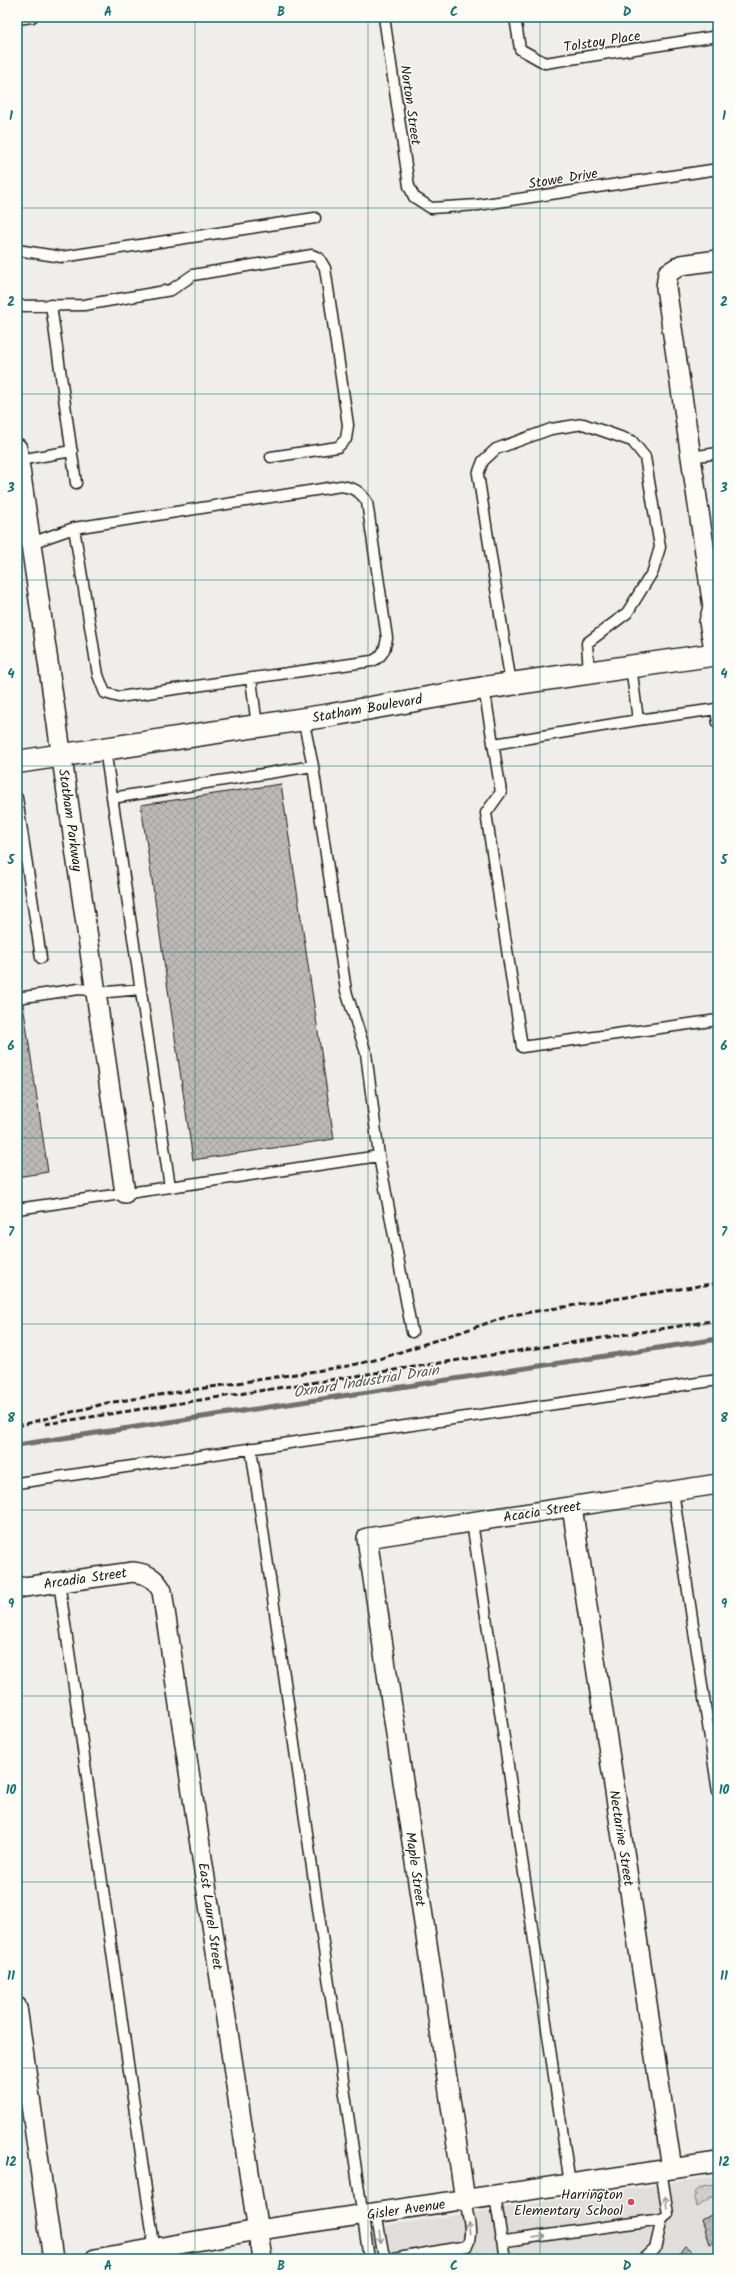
<svg xmlns="http://www.w3.org/2000/svg" width="735" height="2276" font-family="Kalam,sans-serif">
	<style>
		.built { fill: #e0deda }
		.grass { fill: url(#grass-dots); stroke: #767674 }
		.lines { fill: none; stroke-linecap: round; stroke-linejoin: round }
		.stream { stroke: #706f6d; stroke-width: 5 }
		.building { fill: url(#building-cross-hatch); stroke: #1c1c1c }
		.service-casing { stroke: #1c1c1c; stroke-width: 13 }
		.minor-casing { stroke: #1c1c1c; stroke-width: 22 }
		.tertiary-casing { stroke: #1c1c1c; stroke-width: 25 }
		.service { stroke: #fdfcf7; stroke-width: 10 }
		.minor { stroke: #fdfcf7; stroke-width: 19 }
		.tertiary { stroke: #fdfcf7; stroke-width: 22 }
		.rail { stroke: #1c1c1c; stroke-width: 3; stroke-dasharray: 6 3; stroke-linecap: butt }
		.oneway { stroke: #989794 }
		.grid { fill: none; stroke: #0f766e; stroke-width: 1; stroke-opacity: 0.55 }
		.poi-dot { fill: #d1495b; stroke: #fdfcf7; stroke-width: 1.5 }
		.labels { text-anchor: middle; stroke-width: 3; stroke-linejoin: round; paint-order: stroke }
		.street-label { font-size: 14px; fill: #1c1c1c; stroke: #fdfcf7 }
		.poi-label { font-size: 14px; fill: #1c1c1c; stroke: #fdfcf7; text-anchor: end }
		.water-label { font-size: 15px; font-style: italic; fill: #5b5b59; stroke: #fdfcf7 }
		.neatline { fill: none; stroke: #0f766e; stroke-width: 1.5 }
		.grid-label { font-size: 13px; text-anchor: middle; font-weight: bold; fill: #0f766e }
	</style>
	<defs>
		<pattern id="grass-dots" width="8" height="8" patternUnits="userSpaceOnUse"><rect width="8" height="8" fill="#d0cfcc"/><path d="M2 2h.1M6 6h.1" fill="none" stroke="#b2b1af" stroke-width="1.8" stroke-linecap="round"/></pattern>
		<pattern id="building-cross-hatch" width="8" height="8" patternUnits="userSpaceOnUse"><rect width="8" height="8" fill="#bbbab6"/><path d="M0 0l8 8M0 8l8-8" fill="none" stroke="#a09f9c"/></pattern>
	</defs>
	<rect width="100%" height="100%" fill="#f0eeea"/>
	<filter id="ink" filterUnits="userSpaceOnUse"><feTurbulence type="fractalNoise" baseFrequency=".025" numOctaves="2"/><feDisplacementMap in="SourceGraphic" scale="8" xChannelSelector="R" yChannelSelector="G"/><feConvolveMatrix kernelMatrix="1 2 1 2 8 2 1 2 1" color-interpolation-filters="sRGB"/></filter>
	<g filter="url(#ink)">
		<path class="built" d="M718,2176V2259H374L370,2228Z"/>
		<path class="grass" d="M718,2185V2202L714,2197L696,2207L694,2196L697,2195L695,2193C700,2185 709,2186 718,2185Z"/>
		<g class="lines">
			<path class="stream" d="M17,1445L718,1339"/>
		</g>
		<path class="building" d="M281,784L334,1139L193,1160L141,805Z
			M23,1004L48,1172L17,1177V1005Z
			M718,2211V2241L710,2244L702,2220Z
			M685,2246L702,2259H675Z"/>
		<g class="lines">
			<defs>
				<path id="service" d="M384,17L409,186L414,197L431,208L478,205L718,169
					M515,17L520,49L545,63L718,36
					M17,19L32,17
					M17,250L62,257L315,218
					M51,305L76,483
					M17,306L84,305L171,290L193,275L312,255L319,258L325,268L348,425L346,439L338,447L271,457
					M691,457L718,453
					M19,460L72,451
					M31,543L74,528L341,486C354,488 360,491 367,502L387,638C385,649 383,657 372,661L119,697L105,693L98,675L74,528
					M251,679L257,726
					M511,684L478,474L483,461L496,449L551,429L583,424L632,441L645,457L660,547L653,571L627,613L587,643L589,672
					M484,688L501,792L486,813L522,1047L718,1020
					M638,720L716,709L718,723
					M494,744L638,720L631,666
					M105,749L170,1187L379,1156L366,1053L346,991L313,766L303,719
					M17,798L41,958
					M112,798L313,766
					M17,998L79,989L108,992L141,989
					M379,1156L412,1332
					M17,1209L170,1187
					M251,1448L369,2259
					M17,1483L718,1380
					M673,1491L718,1792
					M472,1522L570,2184
					M59,1582L156,2259
					M495,2196L505,2259
					M376,2213L383,2252L387,2259
					M501,2239L505,2241L662,2219L668,2214L661,2170
					M393,2259L467,2246C474,2233 467,2214 465,2200
					M644,2259L655,2249L662,2219"/>
				<path id="minor" d="M17,448L125,1193
					M715,654L709,622L713,607L666,287L668,273L681,265L718,260
					M572,1507L672,2169
					M17,1588L133,1572C148,1574 155,1578 162,1591L262,2259
					M17,2007L53,2259
					M465,2200L367,1538L718,1484
					M95,2259L258,2230L718,2162"/>
				<path id="tertiary" d="M17,762L331,715L484,688L718,654"/>
			</defs>
			<use href="#service" class="service-casing"/>
			<use href="#minor" class="minor-casing"/>
			<use href="#tertiary" class="tertiary-casing"/>
			<use href="#service" class="service"/>
			<use href="#minor" class="minor"/>
			<use href="#tertiary" class="tertiary"/>
			<path class="rail" d="M45,1424L718,1320
				M17,1426L107,1403L348,1366L379,1359L512,1315L718,1283"/>
		</g>
		<defs><path id="oneway-shaft" d="M-6 0H5M1.5-3L5.5 0L1.5 3" fill="none" stroke-width="1.6" stroke-linecap="round" stroke-linejoin="round"/></defs>
		<g class="oneway">
			<use href="#oneway-shaft" transform="translate(666 2202) rotate(-99)"/>
			<use href="#oneway-shaft" transform="translate(469 2228) rotate(-98)"/>
			<use href="#oneway-shaft" transform="translate(380 2237) rotate(81)"/>
			<use href="#oneway-shaft" transform="translate(539 2237) rotate(-8)"/>
		</g>
	</g>
	<path class="grid" d="M195,17V2259M368,17V2259M540,17V2259M17,208H718M17,394H718M17,580H718M17,766H718M17,952H718M17,1138H718M17,1324H718M17,1510H718M17,1696H718M17,1882H718M17,2068H718"/>
	<circle class="poi-dot" cx="631" cy="2202" r="4"/>
	<g class="labels">
		<g class="street-label">
			<text transform="translate(602 41) rotate(-9)" y="5">Tolstoy Place</text>
			<text transform="translate(411 105) rotate(82)" y="5">Norton Street</text>
			<text transform="translate(563 178) rotate(-9)" y="5">Stowe Drive</text>
			<text transform="translate(367 708) rotate(-10)" y="5">Statham Boulevard</text>
			<text transform="translate(71 820) rotate(82)" y="5">Statham Parkway</text>
			<text transform="translate(542 1511) rotate(-9)" y="5">Acacia Street</text>
			<text transform="translate(85 1578) rotate(-8)" y="5">Arcadia Street</text>
			<text transform="translate(622 1838) rotate(81)" y="5">Nectarine Street</text>
			<text transform="translate(416 1869) rotate(82)" y="5">Maple Street</text>
			<text transform="translate(211 1916) rotate(82)" y="5">East Laurel Street</text>
			<text transform="translate(406 2209) rotate(-8)" y="5">Gisler Avenue</text>
		</g>
		<g class="poi-label">
			<text x="623" y="2199">Harrington<tspan x="623" dy="16">Elementary School</tspan></text>
		</g>
		<g class="water-label">
			<text transform="translate(366 1381) rotate(-9)" y="5">Oxnard Industrial Drain</text>
		</g>
	</g>
	<rect width="735" height="2276" fill="none" stroke="#fdfcf7" stroke-width="44"/>
	<rect x="22" y="22" width="691" height="2232" class="neatline"/>
	<g class="grid-label">
		<text x="108" y="16">A</text>
		<text x="281" y="16">B</text>
		<text x="454" y="16">C</text>
		<text x="627" y="16">D</text>
		<text x="11" y="120">1</text>
		<text x="724" y="120">1</text>
		<text x="11" y="306">2</text>
		<text x="724" y="306">2</text>
		<text x="11" y="492">3</text>
		<text x="724" y="492">3</text>
		<text x="11" y="678">4</text>
		<text x="724" y="678">4</text>
		<text x="11" y="864">5</text>
		<text x="724" y="864">5</text>
		<text x="11" y="1050">6</text>
		<text x="724" y="1050">6</text>
		<text x="11" y="1236">7</text>
		<text x="724" y="1236">7</text>
		<text x="11" y="1422">8</text>
		<text x="724" y="1422">8</text>
		<text x="11" y="1608">9</text>
		<text x="724" y="1608">9</text>
		<text x="11" y="1794">10</text>
		<text x="724" y="1794">10</text>
		<text x="11" y="1980">11</text>
		<text x="724" y="1980">11</text>
		<text x="11" y="2166">12</text>
		<text x="724" y="2166">12</text>
		<text x="108" y="2270">A</text>
		<text x="281" y="2270">B</text>
		<text x="454" y="2270">C</text>
		<text x="627" y="2270">D</text>
	</g>
</svg>
